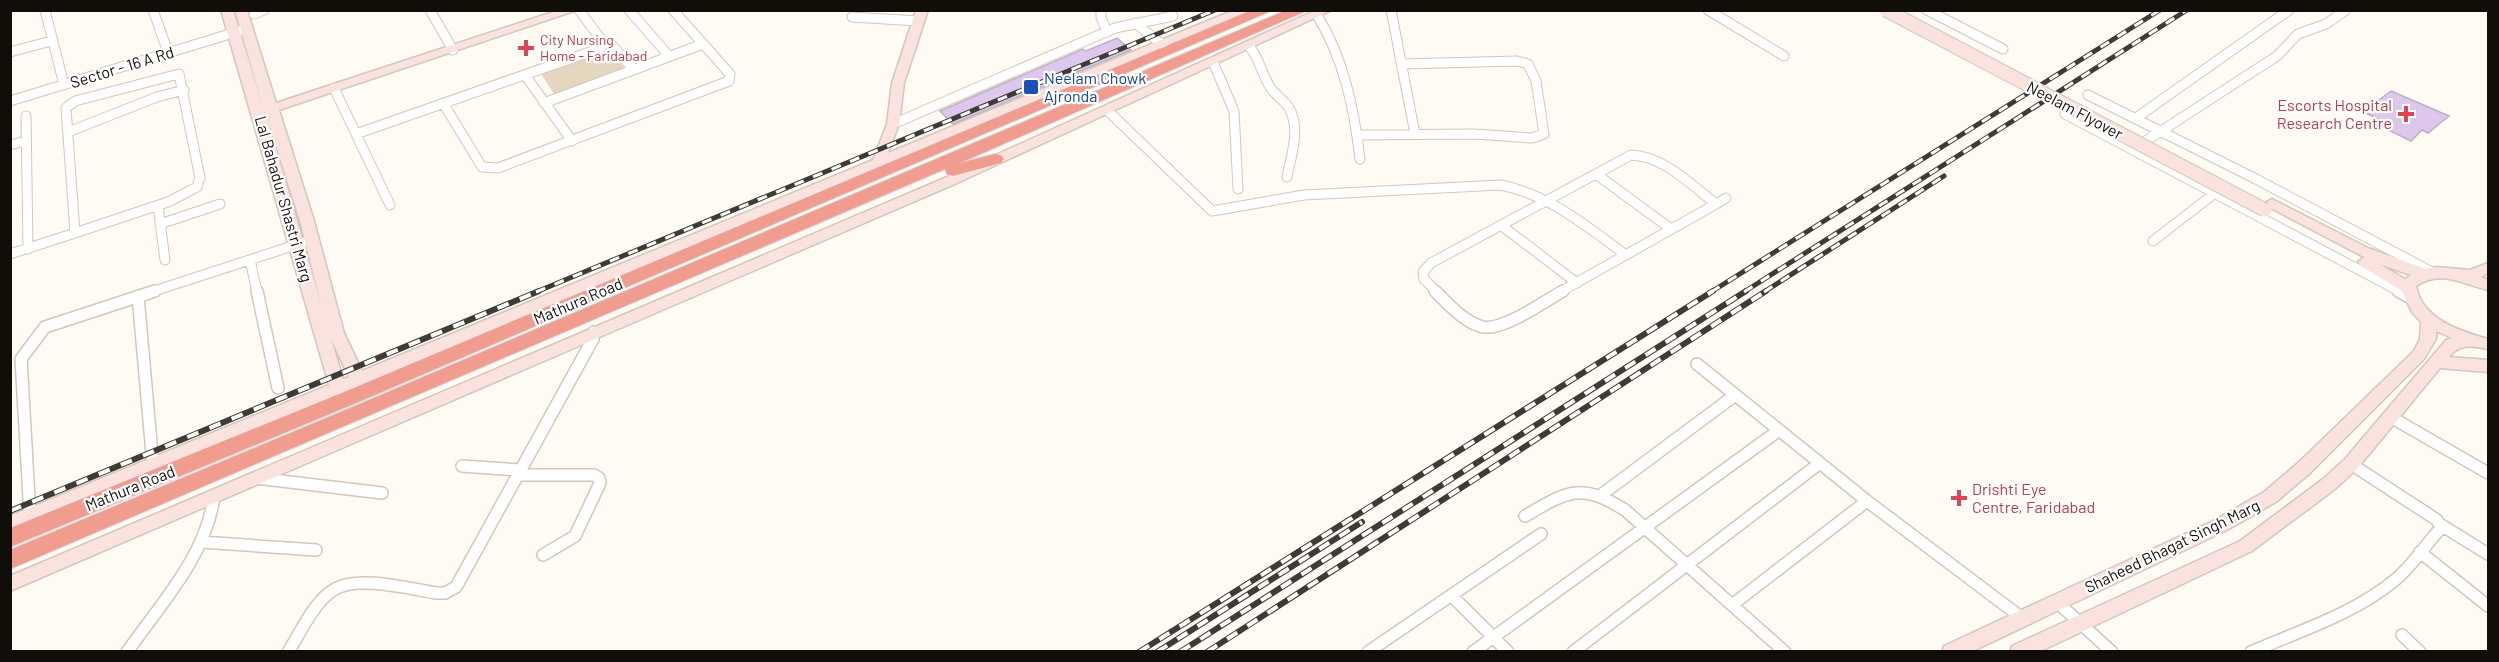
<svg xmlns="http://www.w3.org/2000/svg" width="2499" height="662" font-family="Barlow,sans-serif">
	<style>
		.green { fill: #e4d6bf }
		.building { fill: #dec7ec; stroke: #bbb2c1; stroke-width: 1.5 }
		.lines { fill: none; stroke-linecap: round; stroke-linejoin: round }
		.street-far1-casing { stroke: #d1c8b9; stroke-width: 11 }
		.street-casing { stroke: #d1c8b9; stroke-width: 14 }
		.secondary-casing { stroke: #d1c8b9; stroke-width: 3 }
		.highway-casing { stroke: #d9d8d8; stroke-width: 2 }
		.street-far1 { stroke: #fff; stroke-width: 9 }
		.street { stroke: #fff; stroke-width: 11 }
		.secondary { fill: #fae2de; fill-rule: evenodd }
		.highway { fill: #f09d90; fill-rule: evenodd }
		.rail-far1-casing { stroke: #3e3b35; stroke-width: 5 }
		.rail-casing { stroke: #3e3b35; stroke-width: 6 }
		.rail-far1 { stroke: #fff; stroke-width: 3; stroke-dasharray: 10; stroke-linecap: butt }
		.rail { stroke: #fff; stroke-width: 4; stroke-dasharray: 12; stroke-linecap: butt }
		.secondary-bridge-casing { stroke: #d1c8b9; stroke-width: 15; stroke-linecap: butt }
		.secondary-bridge { stroke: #fae2de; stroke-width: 13 }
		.health-dot { fill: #e0444e; stroke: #fff; stroke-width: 2 }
		.transit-dot { fill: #1a4fb4; stroke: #fff; stroke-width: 2 }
		.labels { text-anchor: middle; stroke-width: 4.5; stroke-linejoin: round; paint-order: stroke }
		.far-health-label { font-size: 14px; fill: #be3a42; stroke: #fff; text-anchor: start }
		.street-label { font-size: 16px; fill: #110e09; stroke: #fff }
		.transit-label { font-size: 16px; fill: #164399; stroke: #fff; text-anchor: start }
		.health-label { font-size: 16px; fill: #be3a42; stroke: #fff; text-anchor: end }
	</style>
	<rect width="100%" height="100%" fill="#fffbf4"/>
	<path class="green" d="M610,50L625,69L554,94L541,74Z"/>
	<path class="building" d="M1117,38L1131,50L953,124L940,111L1083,49L1086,51Z
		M2391,91L2449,116L2428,133L2422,130L2411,141L2380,126L2386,122L2363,112Z"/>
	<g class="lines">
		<defs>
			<path id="street-far1" d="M45,10L64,85
				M153,10L168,52
				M430,10L453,50
				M629,10L669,56
				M1101,10V17L1107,32
				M1391,10L1415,134
				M1708,10L1784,56
				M1927,10L2003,49
				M254,14L264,10
				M1317,15C1344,59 1354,108 1360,159
				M852,17L918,21
				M1135,23L1163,45
				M603,42L612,45L633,69
				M1249,46C1260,59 1261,73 1270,87C1275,95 1284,100 1289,108C1301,128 1291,156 1287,177
				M10,52L51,41
				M1213,62L1234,111L1238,189
				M179,74L200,178L197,187L168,202L75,233L66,108L75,101Z
				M525,75L572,141
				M334,88L390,205
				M2088,95L2256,179L2432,272
				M10,101L246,29
				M443,103L482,167L498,168L729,81L730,74L673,10
				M544,103L703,44
				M1107,110L1212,211L1304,195L1501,185C1550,195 1586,226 1626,255
				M2065,114L2401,292
				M26,116L28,249
				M2136,118L2289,10
				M893,124L1115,28L1173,16
				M68,132L157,97L184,90
				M356,134L601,48L603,42L579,10
				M1358,135L1474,134L1532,138L1544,134L1536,81L1528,64L1517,61L1403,64
				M10,145L26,141
				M2135,148L2277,56L2298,34L2326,24L2346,10
				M1596,174L1671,229
				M1716,204L1726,198
				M158,206L165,260
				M160,224L220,204
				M1502,226L1577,283
				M2153,241L2215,193
				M10,254L75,233
				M250,260L257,292
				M151,292L311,240
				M1437,292L1424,279L1423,272L1431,263L1631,155C1664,156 1691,185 1716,204
				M1560,292L1716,204"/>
			<path id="street" d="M257,291L278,388
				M1435,291C1448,304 1465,323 1483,327C1503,331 1545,301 1563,291
				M2398,291L2411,298
				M138,296L153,465
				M1697,364L1867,501L2022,618
				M2389,416L2488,473
				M462,466L519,470
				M517,475H594L599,478L600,483L575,536L543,555
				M256,478L382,493
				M1601,495L1734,396
				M30,516L21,359L45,327L155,291
				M1525,516C1568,491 1580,482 1625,510L1785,652
				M2441,525L2488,554
				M202,542L316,550
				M2420,552L2488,606
				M1452,596L1508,652
				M2057,602L2112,652
				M1732,605L1867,501
				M2402,635L2420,652
				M127,652C160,605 207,555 214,496
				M288,652C301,632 314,601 335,589C359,575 410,589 436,593H445L456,587L593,339L594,332
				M1368,652L1541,534
				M1473,652L1778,431
				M1573,652L1820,463
				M2251,652C2299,631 2354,614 2395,580C2413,565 2425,545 2441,528L2437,520L2351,464"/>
			<path id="secondary" d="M221,10H233L263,107L235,10H247L276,103L559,10H577L279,110L314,221L344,333L362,371L873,160L887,124L892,83L916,10H928L904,83L899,124L888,153L1234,10H1250L344,393L10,531V516L329,385ZM266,114L300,221L322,307ZM331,339L349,377L343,379Z
				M1316,10H1332L957,183L10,591V576L947,177Z
				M2272,199L2368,248L2426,269L2437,267L2470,270L2488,263V273L2481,277L2488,280V290C2462,284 2441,269 2416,286C2422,319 2459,331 2488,339V349C2472,346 2460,343 2449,357L2488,360V372L2440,368L2357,469L2335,489L2252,551L2039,652H2010L2012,646L2240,541L2323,479L2345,459L2446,340L2452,338L2436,331V339L2424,359L2310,473L2276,502L2227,530L1971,652H1942L1944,646L2215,520L2264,492L2298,463L2414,351L2420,339L2421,322L2412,312L2402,291L2360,265L2358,262L2364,257L2267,206L2265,203ZM2379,264L2411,275L2405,279Z"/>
			<path id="highway" d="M1252,10H1273L363,400L10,547V528L349,390Z
				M1287,10H1308L960,163L995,154L1001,155L1004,159L1001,163L953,176L947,174L945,169L10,569V550L355,406Z"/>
		</defs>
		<use href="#street-far1" class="street-far1-casing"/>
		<use href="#street" class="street-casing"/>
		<use href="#secondary" class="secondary-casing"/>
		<use href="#highway" class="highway-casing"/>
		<use href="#street-far1" class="street-far1"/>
		<use href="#street" class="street"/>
		<use href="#secondary" class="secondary"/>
		<use href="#highway" class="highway"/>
		<defs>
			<path id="rail-far1" d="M536,292L1215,10
				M1711,292L2160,10
				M1744,292L2187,10
				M1764,292L1944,176"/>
			<path id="rail" d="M10,511L539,291
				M1139,652L1713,291
				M1157,652L1362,522
				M1180,652L1746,291
				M1207,652L1766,291"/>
		</defs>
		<use href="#rail-far1" class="rail-far1-casing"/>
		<use href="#rail" class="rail-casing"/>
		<use href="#rail-far1" class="rail-far1"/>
		<use href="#rail" class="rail"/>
		<defs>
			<path id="secondary-bridge" d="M1886,10L2265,210"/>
		</defs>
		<use href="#secondary-bridge" class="secondary-bridge-casing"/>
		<use href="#secondary-bridge" class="secondary-bridge"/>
	</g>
	<g class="health-dot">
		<path d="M523 39h6v6h6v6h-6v6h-6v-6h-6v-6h6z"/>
		<path d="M2403 105h6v6h6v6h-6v6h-6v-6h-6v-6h6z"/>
		<path d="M1956 489h6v6h6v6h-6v6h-6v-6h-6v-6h6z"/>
	</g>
	<rect class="transit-dot" x="1023" y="79" width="16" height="16" rx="3"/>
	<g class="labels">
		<g class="far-health-label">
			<text x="540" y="45">City Nursing<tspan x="540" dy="16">Home - Faridabad</tspan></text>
		</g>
		<g class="street-label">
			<text transform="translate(122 67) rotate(-17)" y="6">Sector - 16 A Rd</text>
			<text transform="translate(2075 110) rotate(28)" y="6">Neelam Flyover</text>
			<text transform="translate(284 199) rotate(74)" y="6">Lal Bahadur Shastri Marg</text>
			<text transform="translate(578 301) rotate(-23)" y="6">Mathura Road</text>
			<text transform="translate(130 488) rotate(-22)" y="6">Mathura Road</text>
			<text transform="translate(2172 546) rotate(-26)" y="6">Shaheed Bhagat Singh Marg</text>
		</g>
		<g class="transit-label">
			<text x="1044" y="84">Neelam Chowk<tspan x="1044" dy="18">Ajronda</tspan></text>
		</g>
		<g class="health-label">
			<text x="2392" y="111">Escorts Hospital<tspan x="2392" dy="18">Research Centre</tspan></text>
			<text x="1972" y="495" text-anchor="start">Drishti Eye<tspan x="1972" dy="18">Centre, Faridabad</tspan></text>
		</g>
	</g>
	<rect width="2499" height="662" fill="none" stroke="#110e09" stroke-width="24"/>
</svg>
